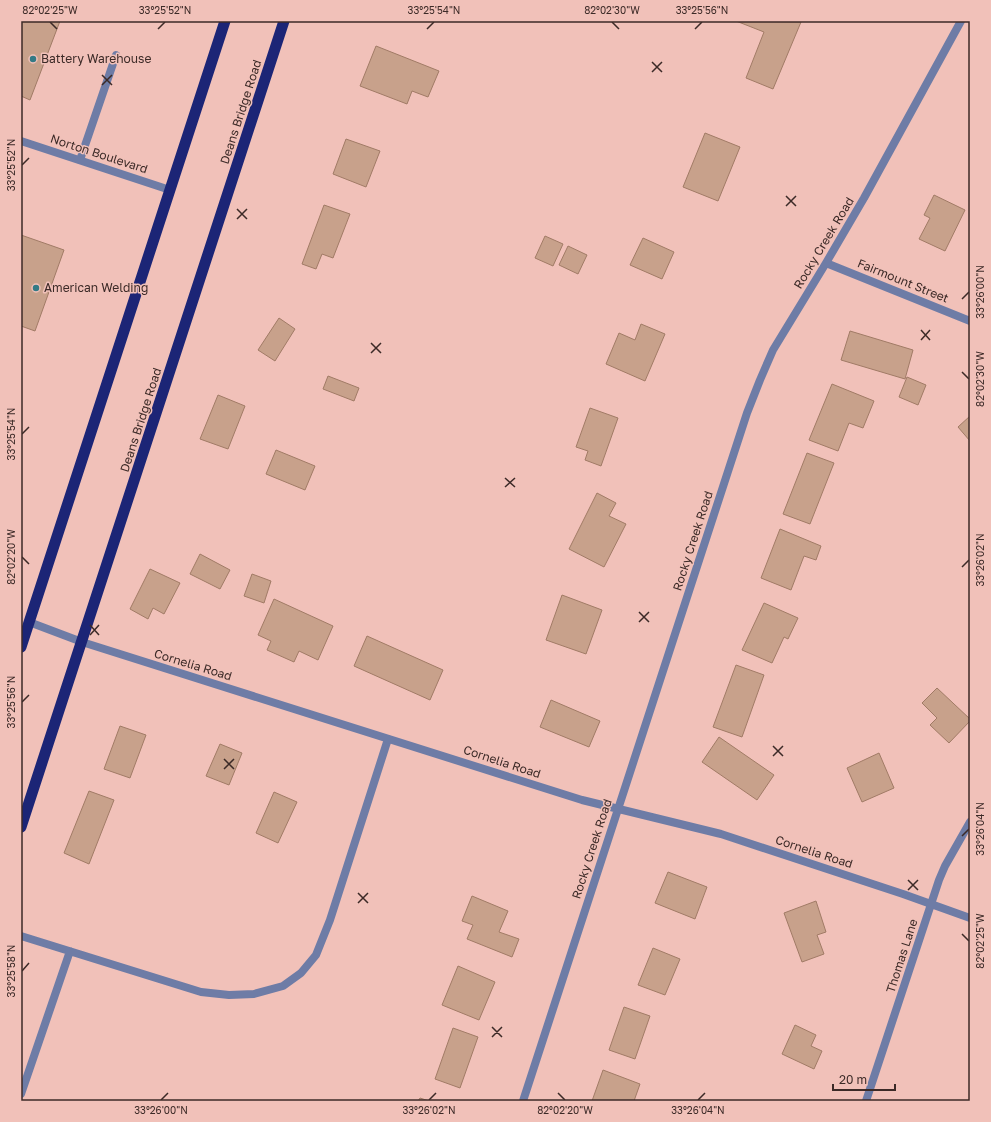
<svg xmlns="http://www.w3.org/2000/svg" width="991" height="1122" font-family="'Golos Text',sans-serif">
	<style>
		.building { fill: #c8a18b; stroke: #a17b66 }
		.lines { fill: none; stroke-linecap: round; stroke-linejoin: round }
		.service { stroke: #6e7ca6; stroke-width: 8 }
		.minor { stroke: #6e7ca6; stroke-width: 8 }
		.trunk { stroke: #1c2576; stroke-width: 11 }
		.ticks { fill: none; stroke: #3c2a27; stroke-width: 1.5 }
		.poi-dot { fill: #337a85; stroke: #f1c1b9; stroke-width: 1.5 }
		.labels { text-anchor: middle; stroke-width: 3; stroke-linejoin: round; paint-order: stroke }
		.poi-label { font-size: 12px; fill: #3c2a27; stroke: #f1c1b9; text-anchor: start }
		.street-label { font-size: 12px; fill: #3c2a27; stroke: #f1c1b9 }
		.neatline { fill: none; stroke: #3c2a27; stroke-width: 1.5 }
		.ticks-label { font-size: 10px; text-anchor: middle; fill: #3c2a27 }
	</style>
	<rect width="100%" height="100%" fill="#f1c1b9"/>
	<path class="building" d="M21,21H60L30,100L21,96Z
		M736,21L801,22L773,89L746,78L764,32Z
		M376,46L439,71L428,97L412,91L407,104L360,86Z
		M705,133L740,147L718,201L683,187Z
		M346,139L380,151L366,187L333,174Z
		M934,195L965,210L945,251L919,239L930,218L924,215Z
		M324,205L350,214L333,258L322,254L316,269L302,264Z
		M21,235L64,250L35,331L21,326Z
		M545,236L563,244L553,266L535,258Z
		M643,238L674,252L662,279L630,265Z
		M568,246L587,255L578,274L559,265Z
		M279,318L295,329L275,361L258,350Z
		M641,324L665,334L645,381L606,364L619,333L635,340Z
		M850,331L913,350L905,379L841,360Z
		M328,376L359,388L354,401L323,389Z
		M907,377L926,385L918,405L899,397Z
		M832,384L874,401L863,428L849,423L838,451L809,440Z
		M218,395L245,406L228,449L200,439Z
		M590,408L618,418L601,466L585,460L588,451L576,447Z
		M970,416V441L958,427Z
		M276,450L315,466L305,490L266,474Z
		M807,453L834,463L810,524L783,514Z
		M597,493L616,503L609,516L626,524L604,567L569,549Z
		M780,529L821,546L816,560L804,556L791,590L761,578Z
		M200,554L230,570L220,589L190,574Z
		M150,569L180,583L164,614L153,608L148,619L130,609Z
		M252,574L271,581L264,603L244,596Z
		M562,595L602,610L586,654L546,640Z
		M274,599L333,626L318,660L299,651L294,662L267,650L271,641L258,635Z
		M764,603L798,618L788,639L784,637L772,663L742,650Z
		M367,636L443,670L430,700L354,666Z
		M736,665L764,675L742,737L713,727Z
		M937,688L970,719V721L949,743L930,725L937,718L922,703Z
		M551,700L600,721L589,747L540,727Z
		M120,726L146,735L130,778L104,769Z
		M719,737L774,775L757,800L702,762Z
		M220,744L242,753L229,785L206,776Z
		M879,753L894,788L862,802L847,768Z
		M89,791L114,800L89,864L64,853Z
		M274,792L297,802L278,843L256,833Z
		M668,872L707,887L695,919L655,903Z
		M472,896L508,911L499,932L519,939L512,957L467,939L473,925L462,921Z
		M816,901L826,932L817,935L824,954L802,962L784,913Z
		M653,948L680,959L665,995L638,985Z
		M458,966L495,982L479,1020L442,1005Z
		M624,1007L650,1016L635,1059L609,1050Z
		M795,1025L816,1035L811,1046L822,1051L814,1069L782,1054Z
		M453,1028L478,1037L460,1088L435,1079Z
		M603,1070L640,1084L634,1101H592Z
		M420,1098L429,1101H418Z"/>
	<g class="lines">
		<path class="service" d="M80,160L116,55
			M21,936L201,992L229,995L254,994L283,986L301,973L316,955L330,920L388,739
			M21,1094L70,951"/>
		<path class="minor" d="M21,141L170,190
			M826,263L970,321
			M29,622L82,642L582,800L721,834L903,894L970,918
			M523,1101L747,413L760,380L773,350L826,263L864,198L961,21
			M866,1101L939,880L945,866L970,822"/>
		<path class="trunk" d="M21,647L225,21
			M21,827L284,21"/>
	</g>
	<path class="ticks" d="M50,22L57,29M612,22L619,29M158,29L165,22M427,29L434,22M695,29L702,22M652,62L662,72M652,72L662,62M102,75L112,85M102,85L112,75M22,165L29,158M786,196L796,206M786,206L796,196M237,209L247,219M237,219L247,209M962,299L969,292M921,330L930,340M921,340L930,330M371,343L381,353M371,353L381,343M962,372L969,379M22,434L29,427M505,478L515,487M505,487L515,478M22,557L29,564M962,567L969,560M639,612L649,622M639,622L649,612M90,625L99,635M90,635L99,625M22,702L29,695M773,746L783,756M773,756L783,746M224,759L234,769M224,769L234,759M962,836L969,829M908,880L918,890M908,890L918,880M358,893L368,903M358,903L368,893M962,934L969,941M22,971L29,963M492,1027L502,1037M492,1037L502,1027M558,1093L565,1100M161,1100L168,1093M429,1100L436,1093M698,1100L705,1093"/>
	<g class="poi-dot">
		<circle cx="33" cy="59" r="4"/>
		<circle cx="36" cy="288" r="4"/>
	</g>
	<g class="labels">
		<g class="poi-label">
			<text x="41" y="63">Battery Warehouse</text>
			<text x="44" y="292">American Welding</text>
		</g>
		<g class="street-label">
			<text transform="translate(241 112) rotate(-72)" y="4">Deans Bridge Road</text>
			<text transform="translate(99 154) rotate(18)" y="4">Norton Boulevard</text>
			<text transform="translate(824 243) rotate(-59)" y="4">Rocky Creek Road</text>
			<text transform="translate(903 281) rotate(22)" y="4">Fairmount Street</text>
			<text transform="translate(141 420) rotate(-72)" y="4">Deans Bridge Road</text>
			<text transform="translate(693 541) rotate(-72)" y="4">Rocky Creek Road</text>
			<text transform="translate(193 665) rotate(17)" y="4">Cornelia Road</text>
			<text transform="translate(502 762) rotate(18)" y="4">Cornelia Road</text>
			<text transform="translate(592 849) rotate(-72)" y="4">Rocky Creek Road</text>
			<text transform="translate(814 852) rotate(18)" y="4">Cornelia Road</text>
			<text transform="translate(902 956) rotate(-72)" y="4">Thomas Lane</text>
		</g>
	</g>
	<rect width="991" height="1122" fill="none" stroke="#f1c1b9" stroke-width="44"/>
	<path d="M833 1084v6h62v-6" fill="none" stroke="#3c2a27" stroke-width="2"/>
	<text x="839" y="1084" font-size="12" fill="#3c2a27" stroke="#f1c1b9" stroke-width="3" paint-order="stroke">20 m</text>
	<rect x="22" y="22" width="947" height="1078" class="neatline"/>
	<g class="ticks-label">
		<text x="50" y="14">82°02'25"W</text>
		<text x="165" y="14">33°25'52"N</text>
		<text x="434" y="14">33°25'54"N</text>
		<text x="612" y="14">82°02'30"W</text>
		<text x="702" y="14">33°25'56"N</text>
		<text transform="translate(11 165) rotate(-90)" y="4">33°25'52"N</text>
		<text transform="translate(980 292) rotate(-90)" y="4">33°26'00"N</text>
		<text transform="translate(980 379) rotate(-90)" y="4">82°02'30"W</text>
		<text transform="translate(11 434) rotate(-90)" y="4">33°25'54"N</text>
		<text transform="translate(11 557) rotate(-90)" y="4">82°02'20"W</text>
		<text transform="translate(980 560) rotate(-90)" y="4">33°26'02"N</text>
		<text transform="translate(11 702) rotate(-90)" y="4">33°25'56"N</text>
		<text transform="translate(980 829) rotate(-90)" y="4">33°26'04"N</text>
		<text transform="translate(980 941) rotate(-90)" y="4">82°02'25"W</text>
		<text transform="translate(11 971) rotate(-90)" y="4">33°25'58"N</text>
		<text x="161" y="1114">33°26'00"N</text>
		<text x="429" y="1114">33°26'02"N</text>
		<text x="565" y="1114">82°02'20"W</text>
		<text x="698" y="1114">33°26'04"N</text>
	</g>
</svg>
